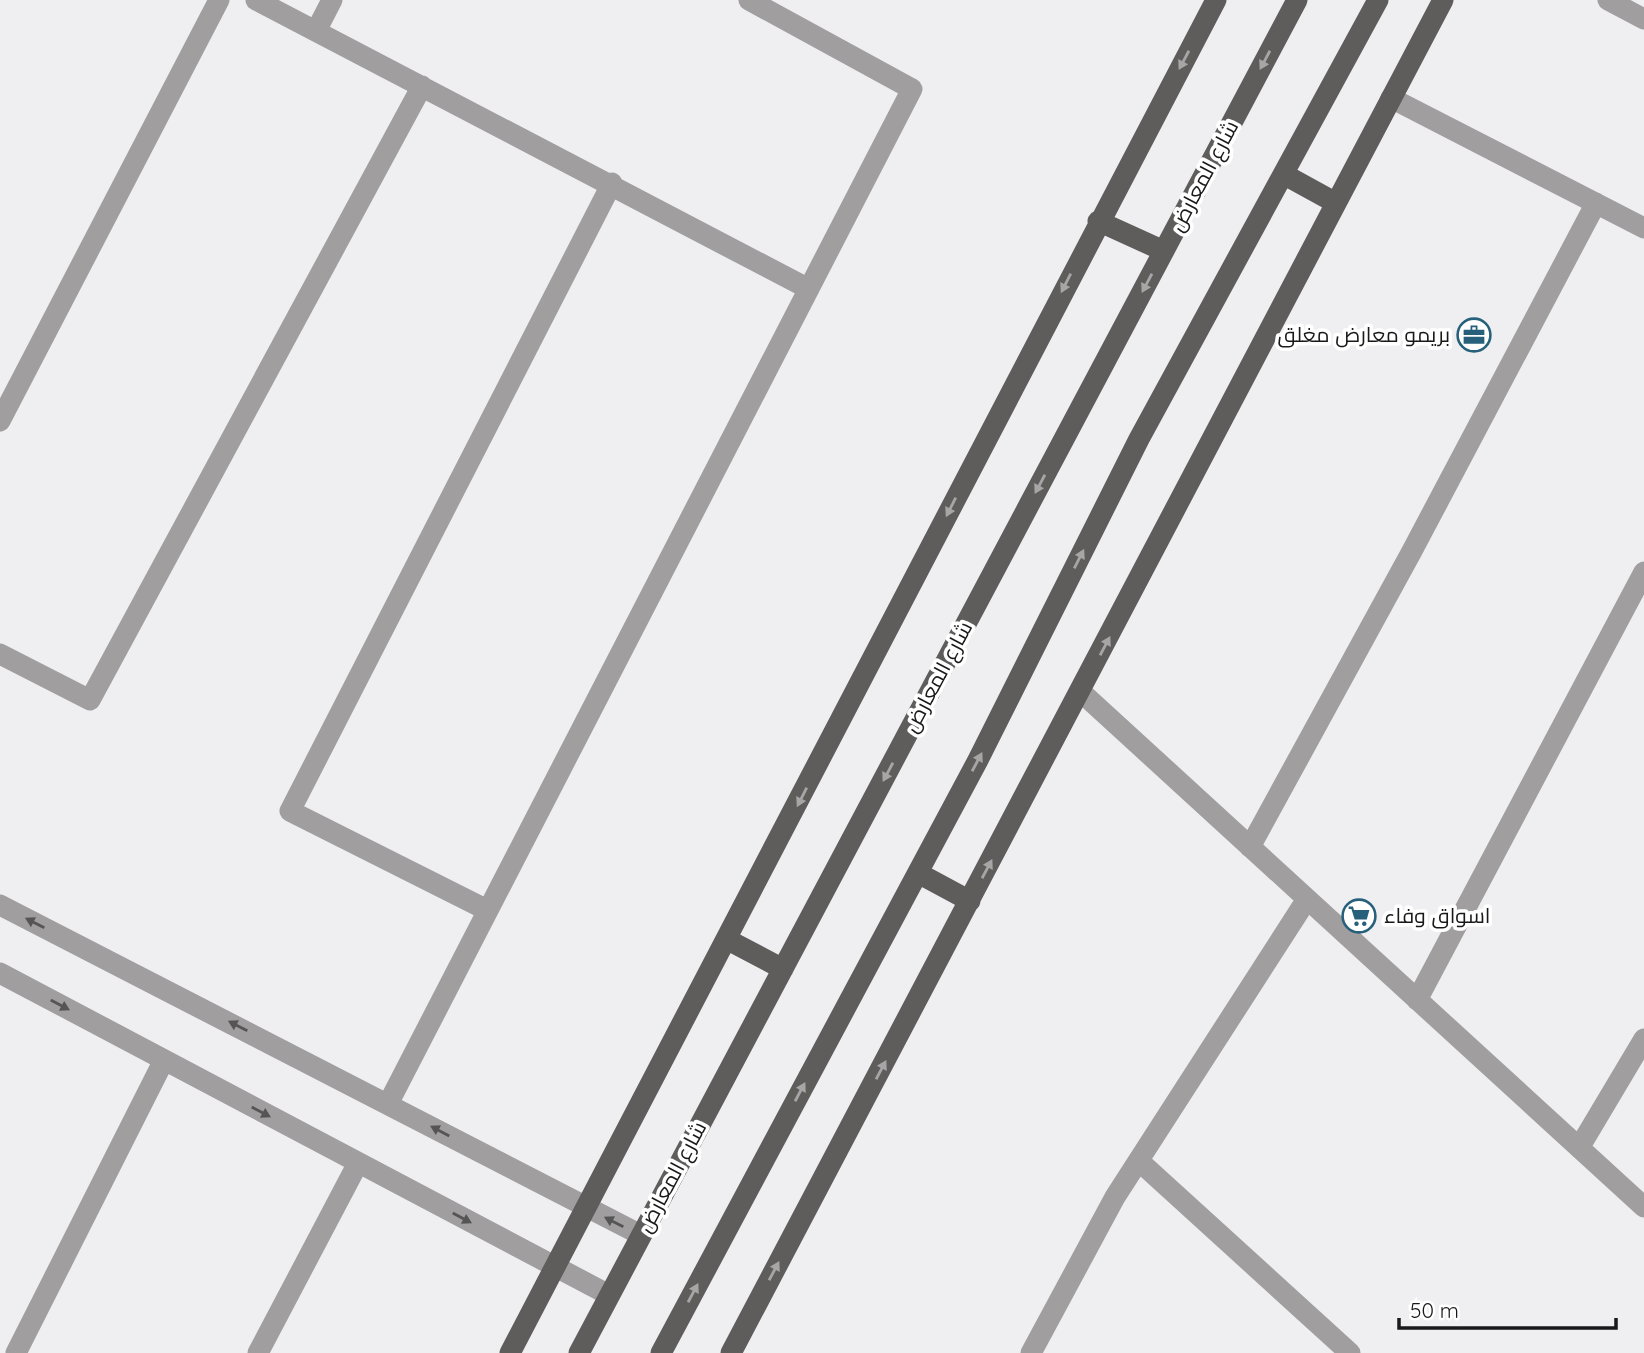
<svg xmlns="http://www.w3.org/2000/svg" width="1644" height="1353" font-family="Quicksand,Cairo,sans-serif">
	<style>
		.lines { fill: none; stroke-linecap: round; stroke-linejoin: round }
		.minor { stroke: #a09e9e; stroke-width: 21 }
		.major { stroke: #5f5c5c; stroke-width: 21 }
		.oneway { fill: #a7a5a5 }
		.oneway2 { fill: #565555 }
		.labels { text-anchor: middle; stroke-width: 7; stroke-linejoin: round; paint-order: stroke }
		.street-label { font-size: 21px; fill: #19191a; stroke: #fff }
		.poi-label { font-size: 21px; fill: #19191a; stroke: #fff; text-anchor: end }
	</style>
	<rect width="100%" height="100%" fill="#efeff2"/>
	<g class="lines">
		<path class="minor" d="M256,0L809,289
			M1608,0L1644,19
			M316,31L332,0
			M1391,98L1644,228
			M0,421L219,0
			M0,654L90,700L422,86
			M1081,692L1644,1207
			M1250,847L1412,551L1596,203
			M0,905L641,1235
			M487,910L290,811L612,183
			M0,973L609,1295
			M1417,1000L1644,572
			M388,1104L912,89L749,0
			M1579,1148L1644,1039
			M1139,1161L1350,1353
			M16,1353L164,1060
			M258,1353L358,1163
			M1031,1353L1115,1197L1307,899"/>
		<path class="major" d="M1285,175L1336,203
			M1098,221L1164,251
			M918,873L970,901
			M728,940L783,969
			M510,1353L1216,0
			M579,1353L1297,0
			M661,1353L978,760L1139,439L1378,0
			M731,1353L1443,0"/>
	</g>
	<defs><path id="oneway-solid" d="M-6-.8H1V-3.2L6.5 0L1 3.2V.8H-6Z" transform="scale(1.75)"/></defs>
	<g class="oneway">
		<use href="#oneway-solid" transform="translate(1184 60) rotate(118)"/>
		<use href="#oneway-solid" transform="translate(1265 60) rotate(118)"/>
		<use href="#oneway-solid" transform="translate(1066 283) rotate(117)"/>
		<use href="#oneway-solid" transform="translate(1147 283) rotate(118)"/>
		<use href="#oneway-solid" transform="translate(1040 484) rotate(118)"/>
		<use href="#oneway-solid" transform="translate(951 507) rotate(117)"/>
		<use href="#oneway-solid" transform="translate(1079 559) rotate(-63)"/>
		<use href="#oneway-solid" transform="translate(1105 646) rotate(-62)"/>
		<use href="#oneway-solid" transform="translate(977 762) rotate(-62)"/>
		<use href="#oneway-solid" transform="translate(888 772) rotate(118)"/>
		<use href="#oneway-solid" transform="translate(802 797) rotate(117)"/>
		<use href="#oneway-solid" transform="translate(987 869) rotate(-62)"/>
		<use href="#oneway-solid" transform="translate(881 1070) rotate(-62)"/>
		<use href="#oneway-solid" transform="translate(800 1092) rotate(-62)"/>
		<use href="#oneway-solid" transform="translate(774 1271) rotate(-62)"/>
		<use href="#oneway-solid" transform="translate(693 1293) rotate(-62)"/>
	</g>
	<g class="oneway2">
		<use href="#oneway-solid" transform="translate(35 923) rotate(-153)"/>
		<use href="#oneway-solid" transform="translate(60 1005) rotate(28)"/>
		<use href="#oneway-solid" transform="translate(238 1026) rotate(-153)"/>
		<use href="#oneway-solid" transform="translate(261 1112) rotate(28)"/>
		<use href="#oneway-solid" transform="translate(440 1131) rotate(-152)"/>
		<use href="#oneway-solid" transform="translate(462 1218) rotate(28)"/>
		<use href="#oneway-solid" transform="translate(614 1222) rotate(-153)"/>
	</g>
	<defs>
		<symbol id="office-ring" viewBox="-11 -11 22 22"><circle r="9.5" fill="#fff" stroke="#27607a" stroke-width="1.5"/><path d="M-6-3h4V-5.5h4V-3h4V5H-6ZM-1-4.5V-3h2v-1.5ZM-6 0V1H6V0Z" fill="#27607a"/></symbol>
		<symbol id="supermarket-ring" viewBox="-11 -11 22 22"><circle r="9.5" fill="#fff" stroke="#27607a" stroke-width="1.5"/><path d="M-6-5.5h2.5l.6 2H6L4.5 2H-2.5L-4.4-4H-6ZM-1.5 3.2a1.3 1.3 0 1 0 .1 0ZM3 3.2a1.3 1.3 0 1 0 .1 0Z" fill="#27607a"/></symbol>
	</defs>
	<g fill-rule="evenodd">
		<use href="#office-ring" x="1455" y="316" width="38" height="38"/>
		<use href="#supermarket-ring" x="1340" y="897" width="38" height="38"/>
	</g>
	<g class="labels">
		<g class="street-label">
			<text transform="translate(1204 176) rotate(-62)" y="7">شارع المعارض</text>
			<text transform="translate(938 677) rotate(-62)" y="7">شارع المعارض</text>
			<text transform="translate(672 1177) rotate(-62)" y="7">شارع المعارض</text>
		</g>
		<g class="poi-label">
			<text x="1450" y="342">بريمو معارض مغلق</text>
			<text x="1384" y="923" text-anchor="start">اسواق وفاء</text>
		</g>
	</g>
	<path d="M1399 1318v10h217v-10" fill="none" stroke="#19191a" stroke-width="3.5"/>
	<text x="1410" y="1318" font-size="21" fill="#19191a" stroke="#ffffff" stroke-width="5" paint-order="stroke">50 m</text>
</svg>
